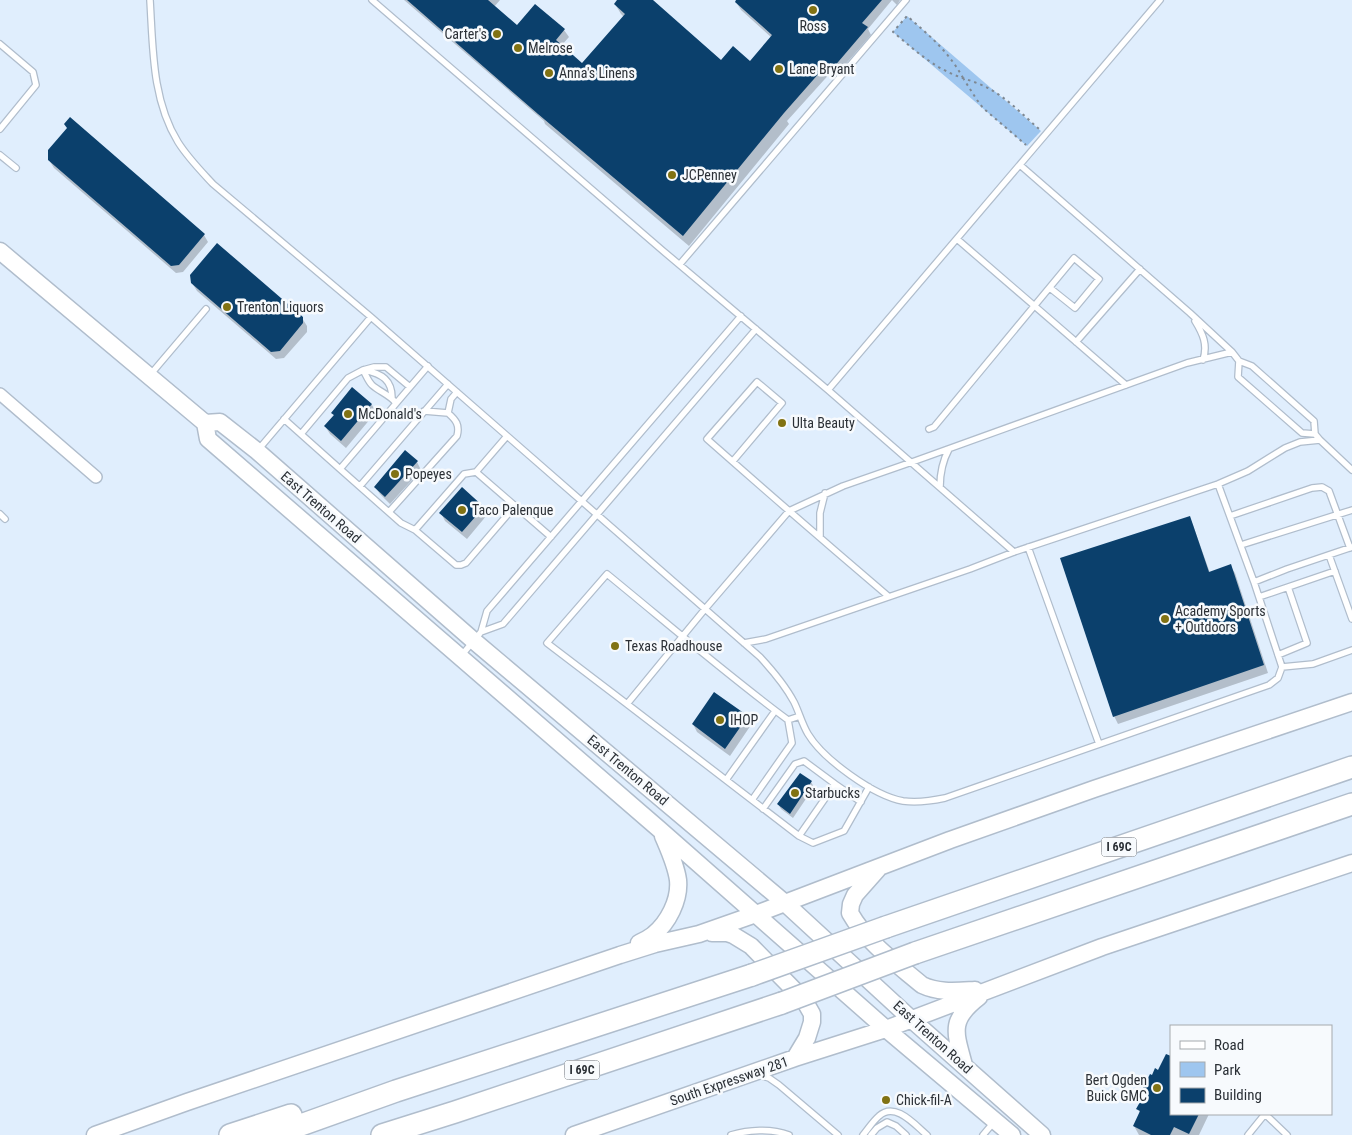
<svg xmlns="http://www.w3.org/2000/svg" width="1352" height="1135" font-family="'Roboto Condensed',sans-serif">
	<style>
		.green { fill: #9ec6ef }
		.shadow { fill: #0003 }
		.building { fill: #0b406c }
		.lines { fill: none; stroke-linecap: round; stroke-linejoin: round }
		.service-casing { stroke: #b0bdcc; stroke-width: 8 }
		.minor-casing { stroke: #b0bdcc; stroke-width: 14 }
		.secondary-casing { stroke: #b0bdcc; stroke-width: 19 }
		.motorway-casing { stroke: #b0bdcc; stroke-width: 24 }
		.path { stroke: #7e8892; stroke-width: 2; stroke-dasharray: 2.5 4; stroke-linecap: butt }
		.service { stroke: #fff; stroke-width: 5.5 }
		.minor { stroke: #fff; stroke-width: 11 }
		.secondary { stroke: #fff; stroke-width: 16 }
		.motorway { stroke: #fff; stroke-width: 21 }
		.motorway-bridge-casing { stroke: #b0bdcc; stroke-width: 24; stroke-linecap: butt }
		.motorway-bridge { stroke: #fff; stroke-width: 21 }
		.poi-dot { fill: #817213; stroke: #f7fafd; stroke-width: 2 }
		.labels { text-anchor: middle; stroke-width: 5; stroke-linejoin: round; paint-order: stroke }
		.shield { fill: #f7fafd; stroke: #686d72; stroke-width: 1 }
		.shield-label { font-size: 12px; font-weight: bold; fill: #2b3036 }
		.poi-label { font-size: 14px; fill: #2b3036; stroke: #f7fafd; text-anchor: start }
		.street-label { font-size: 14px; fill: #2b3036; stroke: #f7fafd }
	</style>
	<rect width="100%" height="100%" fill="#e0eefd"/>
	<path class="green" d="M907,16L1041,131L1027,146L893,32Z"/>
	<path class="shadow" d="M404,0H500L494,7L517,27L564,30L569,37L561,46L582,65L624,17L621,14L615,4L619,0H651L722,61L750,63L772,38L741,10L736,2L738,0H900L897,5L892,0L868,29L871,35L837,74L833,70L787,121L789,124L689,246L545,124L544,121Z
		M49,160L204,235L208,242L183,272L176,273L54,168Z
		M192,283L302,318L307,326V332L284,358L276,359L197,291Z
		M352,389L372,405L376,412L346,448L330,434L325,426L334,416L332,413Z
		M417,462L421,470L390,504L380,494L375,487Z
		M483,508L487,515L467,539L445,521L441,513Z
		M1189,517L1193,525L1210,573L1230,566L1235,573L1268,673L1118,724L1114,716Z
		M747,717L751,725L730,756L697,732L693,724Z
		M811,782L814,787L793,818L781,809L778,804Z
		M1139,1100L1171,1114H1209L1199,1135H1139L1134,1126L1140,1113L1138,1109L1140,1103Z"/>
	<path class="building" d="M407,0H488L517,25L535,4L565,29L556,40L582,63L625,14L614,4L617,0H653L721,60L733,46L750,61L772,35L735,2L736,0H882L862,23L868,27L833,68L828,63L784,113L683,236L538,114Z
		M70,117L205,234L179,265L171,266L48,160V150L67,128L64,124Z
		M217,243L303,317V323L280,351L271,352L191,283L190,275Z
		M352,387L372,404L341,441L324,426L334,415L331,413Z
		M405,450L418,461L385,497L374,487Z
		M462,487L484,507L462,532L439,513Z
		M1190,516L1209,572L1231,564L1264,665L1113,717L1060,558Z
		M714,692L748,716L725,749L692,724Z
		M800,773L812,781L790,814L777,804Z
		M1166,1054L1171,1056V1114H1199L1189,1134L1174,1127L1170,1135H1151L1133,1126L1140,1111L1136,1109L1140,1102L1137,1100L1150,1074L1152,1075L1155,1068L1158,1070Z"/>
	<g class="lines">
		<defs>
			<path id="service" d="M150,0C153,48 152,100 178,142C188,158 201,171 213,184L371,317L760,657C773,671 785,685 794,702C799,712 802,724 808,734C823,759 874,796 903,801C917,803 931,801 945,798L1269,685L1278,678L1282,667L1254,582L1218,484
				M372,0L662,250L828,390L1014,552
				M0,44L33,72L36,85L0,129
				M0,155L16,168
				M1020,165L1190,313L1232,352L1239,361L1252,366L1314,421L1315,434L1320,440
				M957,239L1126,385
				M680,264L906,0
				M1195,321C1203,334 1208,345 1203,360
				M1076,342L1140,269
				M1239,361L1238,377L1302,433L1315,434
				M428,366L340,469L401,523L415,530L456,565H461L466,563L515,506
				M363,370C366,375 368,381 372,385C380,392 390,395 396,403
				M365,370C382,374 392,380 392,398
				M150,375L206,309
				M828,390L1160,0
				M448,413L451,399L457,392
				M284,419L340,469
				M929,429L934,427L1074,258L1099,279L1075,308L1050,288
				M301,434L348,378L363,370L374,367H386L410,387
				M507,436L476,472L551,537
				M258,450L371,317
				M733,461L782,403L757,382L707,439C767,492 827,544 888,596
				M360,486L448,384
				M940,487C940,473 942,462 949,449
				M389,512L457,436C460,425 456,420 448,413L424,411
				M0,514L5,519
				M1230,516L1312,488L1322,487L1329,491L1350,548
				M415,530L464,474L476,472
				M820,537V513L825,493
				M1241,545L1352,510
				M1028,547L1099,744
				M1329,555L1352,619
				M1254,582L1287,569L1352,547
				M1259,597L1335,571
				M481,632L503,624L756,329
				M744,643L766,639L970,569L1014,552L1218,484L1248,471L1285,448L1300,442L1320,440L1352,470
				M1278,655L1307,643L1288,587
				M461,656L481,632L487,611L741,316
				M1282,667L1313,664L1352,650
				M627,704L752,800L792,743L788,720
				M800,716L788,720C726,674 667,623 607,574L547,643L627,704L705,609L789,511L843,486L912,462L1187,363L1232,352
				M726,780L775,711
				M752,800L799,836L813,843L844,831L869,787
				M763,809L795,764L804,761L835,784
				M799,836L835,784L861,802
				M759,1075L769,1078L779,1085L838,1135
				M1265,1114L1287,1135
				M731,1135C748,1130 771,1128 789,1135
				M863,1135C868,1129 873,1121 879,1116C895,1101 915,1125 927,1135
				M871,1135L877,1128L887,1122L896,1126L906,1135
				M983,1135L994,1122
				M1248,1135L1265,1114"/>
			<path id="minor" d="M0,394L96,477"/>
			<path id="secondary" d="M0,251L205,423L208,439L659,829L886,1029L1012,1135
				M205,423L220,422L257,451L474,641L785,903L911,1019L1042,1135
				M878,869L855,895L851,904L850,913C867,943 896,963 922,985C939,993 956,991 975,990
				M712,933H727L733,935L751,946L804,1000L812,1014V1022L807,1038L795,1058
				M639,943C644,941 649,938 653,935C668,923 680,900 678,880C676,865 669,850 663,836
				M964,1065C955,1032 949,1020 979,997
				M95,1135L187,1102L620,955L655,944L699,934L756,914L950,840L1094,789L1352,702
				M574,1135L795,1058L886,1029L1102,947L1352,863"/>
			<path id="motorway" d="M886,927L1352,767
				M915,953L1352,804
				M230,1135L291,1115
				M273,1135L396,1091L752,975
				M382,1135L455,1112L782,1003"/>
		</defs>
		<use href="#service" class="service-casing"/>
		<use href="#minor" class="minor-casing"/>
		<use href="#secondary" class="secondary-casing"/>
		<use href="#motorway" class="motorway-casing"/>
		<path class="path" d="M963,78C949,52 929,35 907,16L893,32C910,46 926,61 946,71C959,78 975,81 988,88C1007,98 1023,115 1039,129
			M963,78L977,100L983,108L1026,145"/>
		<use href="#service" class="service"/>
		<use href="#minor" class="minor"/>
		<use href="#secondary" class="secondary"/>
		<use href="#motorway" class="motorway"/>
		<defs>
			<path id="motorway-bridge" d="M752,975L886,927
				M782,1003L915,953"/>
		</defs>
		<use href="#motorway-bridge" class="motorway-bridge-casing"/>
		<use href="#motorway-bridge" class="motorway-bridge"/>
	</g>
	<g class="poi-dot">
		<circle cx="813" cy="10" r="5"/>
		<circle cx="497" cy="34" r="5"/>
		<circle cx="518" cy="48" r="5"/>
		<circle cx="779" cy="69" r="5"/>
		<circle cx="549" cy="73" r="5"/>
		<circle cx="672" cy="175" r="5"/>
		<circle cx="227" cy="307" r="5"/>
		<circle cx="348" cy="414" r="5"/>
		<circle cx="782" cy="423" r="5"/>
		<circle cx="395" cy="474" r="5"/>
		<circle cx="462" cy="510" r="5"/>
		<circle cx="1165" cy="619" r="5"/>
		<circle cx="615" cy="646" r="5"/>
		<circle cx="720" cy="720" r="5"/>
		<circle cx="795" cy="793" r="5"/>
		<circle cx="1157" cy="1088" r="5"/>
		<circle cx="886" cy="1100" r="5"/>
	</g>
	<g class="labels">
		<g class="shield">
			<rect x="1101.5" y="837.5" width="35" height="19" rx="4"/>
			<rect x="564.5" y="1060.5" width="35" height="19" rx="4"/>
		</g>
		<g class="shield-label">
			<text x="1119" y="851">I 69C</text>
			<text x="582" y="1074">I 69C</text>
		</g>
		<g class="poi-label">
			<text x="813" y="31" text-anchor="middle">Ross</text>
			<text x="487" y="39" text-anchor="end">Carter's</text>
			<text x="528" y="53">Melrose</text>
			<text x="789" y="74">Lane Bryant</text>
			<text x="559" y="78">Anna's Linens</text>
			<text x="682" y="180">JCPenney</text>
			<text x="237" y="312">Trenton Liquors</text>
			<text x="358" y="419">McDonald's</text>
			<text x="792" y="428">Ulta Beauty</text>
			<text x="405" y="479">Popeyes</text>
			<text x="472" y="515">Taco Palenque</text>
			<text x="1175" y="616">Academy Sports<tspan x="1175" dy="16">+ Outdoors</tspan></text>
			<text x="625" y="651">Texas Roadhouse</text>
			<text x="730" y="725">IHOP</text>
			<text x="805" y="798">Starbucks</text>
			<text x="1147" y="1085" text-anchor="end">Bert Ogden<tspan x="1147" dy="16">Buick GMC</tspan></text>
			<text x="896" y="1105">Chick-fil-A</text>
		</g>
		<g class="street-label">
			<text transform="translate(321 507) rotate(41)" y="5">East Trenton Road</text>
			<text transform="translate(628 770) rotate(40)" y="5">East Trenton Road</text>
			<text transform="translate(933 1037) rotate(42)" y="5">East Trenton Road</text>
			<text transform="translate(729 1081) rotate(-19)" y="5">South Expressway 281</text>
		</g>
	</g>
	<rect x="1170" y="1025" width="162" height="90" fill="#f7fafd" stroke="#a5a9ad"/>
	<rect x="1180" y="1041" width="25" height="8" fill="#ffffff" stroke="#a5a9ad"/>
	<text x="1214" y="1050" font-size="15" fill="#2b3036">Road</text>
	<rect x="1180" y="1062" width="25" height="15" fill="#9ec6ef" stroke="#a5a9ad"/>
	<text x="1214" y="1075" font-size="15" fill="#2b3036">Park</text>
	<rect x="1180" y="1088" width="25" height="15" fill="#0b406c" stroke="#a5a9ad"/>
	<text x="1214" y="1100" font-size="15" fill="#2b3036">Building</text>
</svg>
